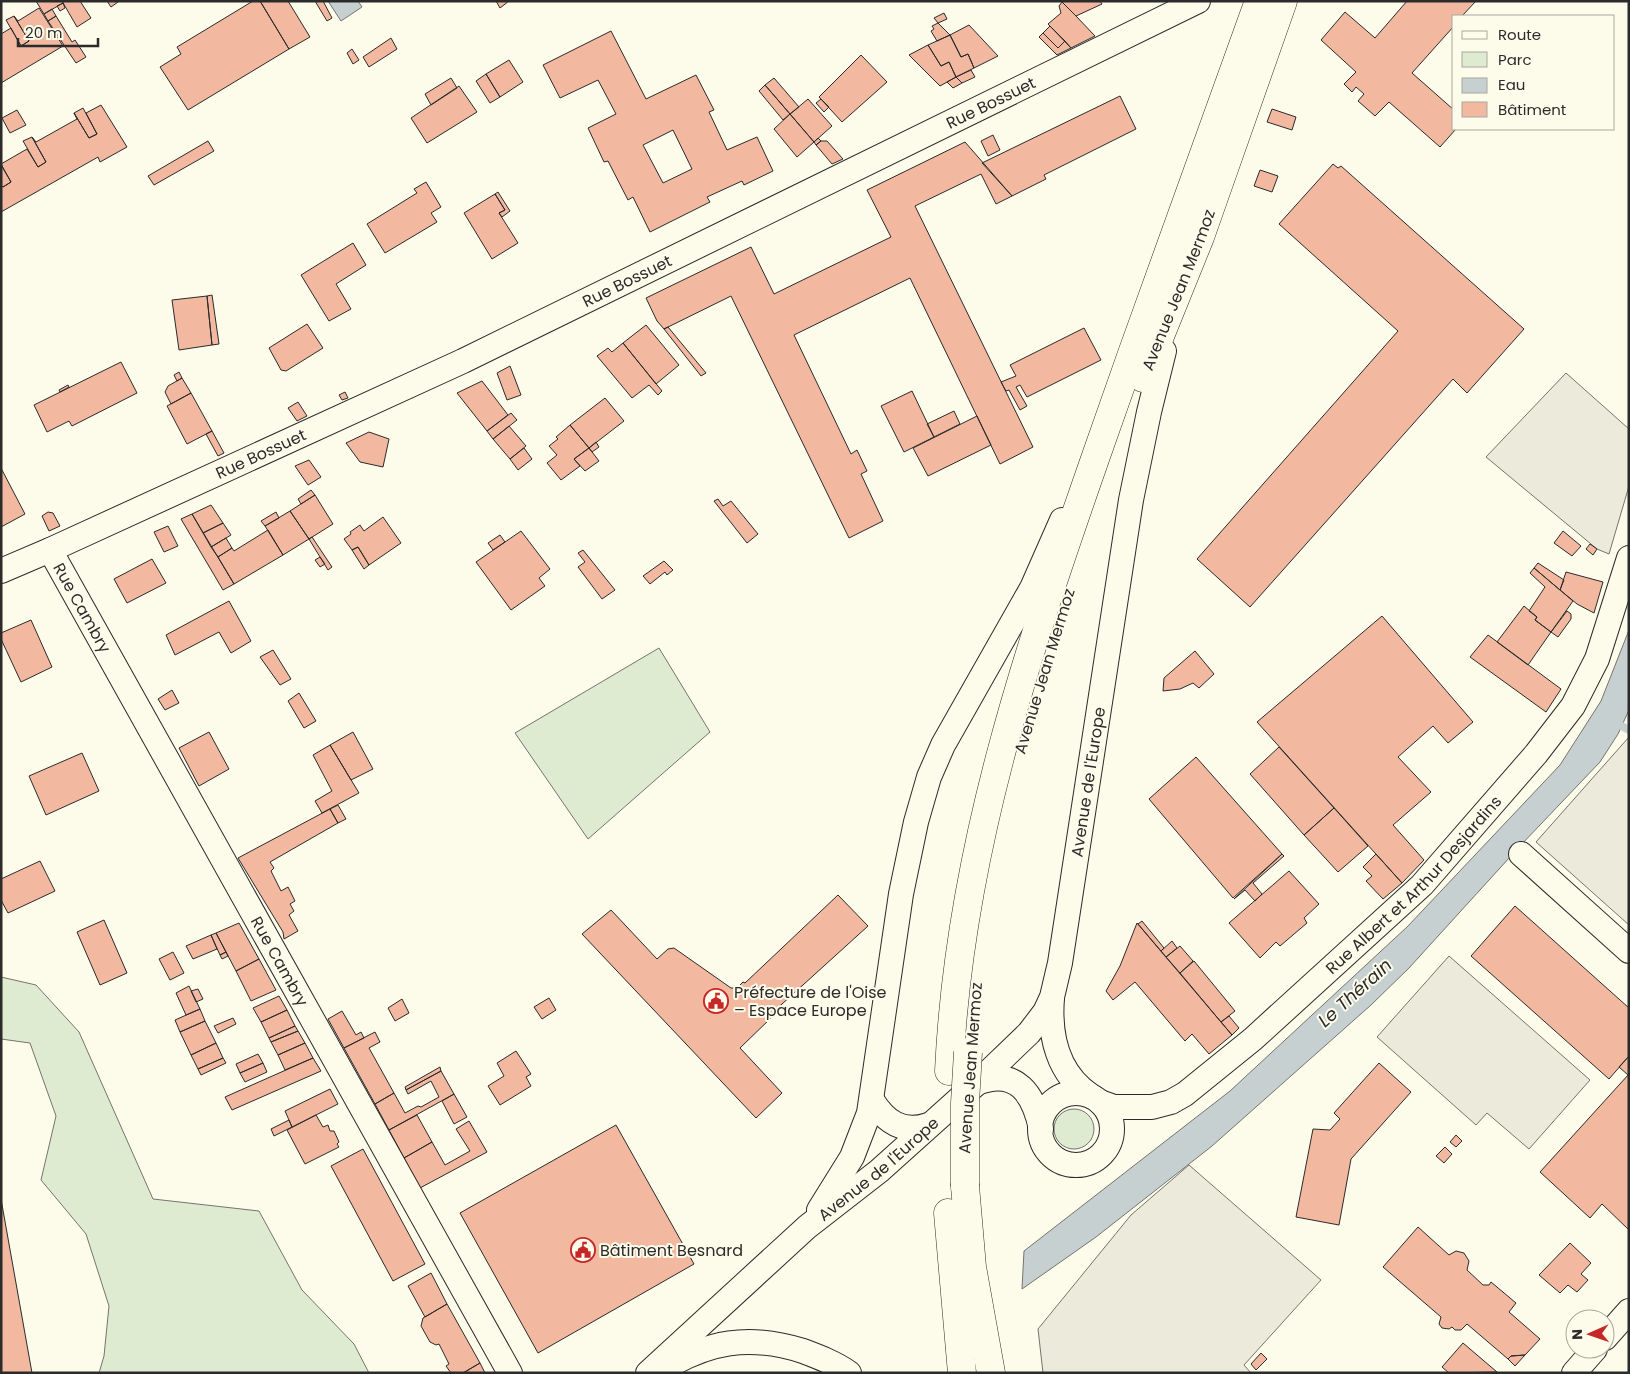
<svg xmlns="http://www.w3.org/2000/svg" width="1630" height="1374" font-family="Poppins,sans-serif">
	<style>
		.green { fill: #deebd1; stroke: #74746e }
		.parking { fill: #eceadb; stroke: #74746e }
		.water { fill: #c7d0d0; stroke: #74746e }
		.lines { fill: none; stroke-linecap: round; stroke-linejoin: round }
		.stream { stroke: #c7d0d0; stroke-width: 8 }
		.building { fill: #f2b8a0; stroke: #2b2b2b; fill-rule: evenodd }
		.minor-casing { stroke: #2b2b2b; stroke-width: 26 }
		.secondary-casing { stroke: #2b2b2b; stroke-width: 29 }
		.minor { stroke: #fdfbea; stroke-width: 24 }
		.secondary { stroke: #fdfbea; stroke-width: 28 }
		.secondary-bridge-casing { stroke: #2b2b2b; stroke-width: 29; stroke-linecap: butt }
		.secondary-bridge { stroke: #fdfbea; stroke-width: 28 }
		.labels { text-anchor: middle; stroke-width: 4; stroke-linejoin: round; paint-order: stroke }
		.street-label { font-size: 16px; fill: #2b2b2b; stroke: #fdfbea }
		.poi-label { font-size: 16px; fill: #2b2b2b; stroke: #fdfbea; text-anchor: start }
		.water-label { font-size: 18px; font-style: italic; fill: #2b2b2b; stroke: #fdfbea }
	</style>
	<rect width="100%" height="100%" fill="#fdfbea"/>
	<path class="green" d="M659,648L710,732L588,839L515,733Z
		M1,977L36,985L79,1032L153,1199L259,1211L302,1290L354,1344L369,1373H99L104,1356L109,1306L86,1234L41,1180L56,1116L30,1043L1,1039Z
		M1054 1129a20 20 0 1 1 40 0a20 20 0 1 1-40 0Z"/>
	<path class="parking" d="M1566,373L1629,429V486L1609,554L1597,549L1486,457Z
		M1629,737V925L1536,842Z
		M1449,956L1590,1080L1529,1149L1487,1113L1476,1125L1377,1037Z
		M1189,1165L1321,1280L1244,1365L1251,1373H1043L1038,1329L1131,1215Z"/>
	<path class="water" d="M328,1H358L362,7L341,21Z
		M1629,630V710L1618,734L1600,762L1520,846L1409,968L1371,1005L1212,1146L1096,1237L1022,1289L1024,1251L1230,1091L1407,927L1560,765L1601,701Z"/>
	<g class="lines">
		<path class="stream" d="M1614,722L1629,730"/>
	</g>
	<path class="building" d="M36,1H62L63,3L44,14Z
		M62,1H80L91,18L77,27Z
		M107,1H117L118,2L111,7Z
		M253,1H260L289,49L188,110L160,67L181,54L177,47Z
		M260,1H288L310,37L289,49Z
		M315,1H323L332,18L327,21Z
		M496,1H509L500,8Z
		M1061,1H1100L1102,4L1076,16Z
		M1407,1H1476L1462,16H1454V26L1412,73L1454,110V129H1456L1440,147L1389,102L1375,116L1358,101L1364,94L1356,87L1352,92L1344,84L1356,72L1321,40L1345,12L1375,38Z
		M1062,2L1076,16L1095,36L1071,48L1048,24L1061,13L1059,6Z
		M63,3L65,8L60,11L57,6Z
		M39,8L63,46L1,83V34L11,28L21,46L29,41L14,16L18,21Z
		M52,9L56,16L48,21L44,14Z
		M944,13L947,19L938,23L934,18Z
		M14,16L29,41L21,46L6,20Z
		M56,16L72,42L75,40L86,57L76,63L48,21Z
		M938,23L950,35L937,41L931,31L934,29L932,26Z
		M969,25L998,56L974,68L968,54L961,57L950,35Z
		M1050,26L1065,41L1058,48L1043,33Z
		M611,31L646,99L696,75L714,110L709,112L727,150L757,137L773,171L744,185L742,181L707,197L710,202L650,232L633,197L628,200L608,161L604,162L588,128L616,114L598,80L560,98L543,65ZM673,130L692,169L663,183L643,145Z
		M1043,33L1058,48L1065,41L1071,48L1057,55L1039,37Z
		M950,35L961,57L968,54L974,68L956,77L949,62L941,66L928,45Z
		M391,38L397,49L369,67L363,57Z
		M928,45L941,66L949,62L956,77L940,86L909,55Z
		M352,49L359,60L353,64L347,53Z
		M861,55L887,82L842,122L819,97Z
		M509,60L523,82L500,97L486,74Z
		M971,70L975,77L962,83L956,77Z
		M486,74L500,97L490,103L476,81Z
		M956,77L962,83L953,88L947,82Z
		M451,78L457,88L431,105L425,94Z
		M774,78L799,107L790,114L765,85Z
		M765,85L790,114L783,120L759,91Z
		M459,86L477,112L427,143L411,118Z
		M1120,96L1136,129L1044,175L1046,179L1012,196L982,163Z
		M808,99L832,126L814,142L790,114Z
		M821,99L829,107L824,112L816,103Z
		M101,105L127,147L100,162L98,157L1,212V185L3,187L11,182L1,164L27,149L38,167L46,162L32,137L36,142L77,119L74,113L89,138L97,134L86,113Z
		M83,108L97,134L89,138L74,113Z
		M1272,109L1296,117L1292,130L1267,122Z
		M17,110L26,125L10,133L2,118Z
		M790,114L814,142L797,157L774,129Z
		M993,135L1000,150L988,156L981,141Z
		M32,137L46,162L38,167L23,141Z
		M818,138L821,141L816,145L814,142Z
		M208,141L214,151L154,185L148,176Z
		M821,141H827L843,159L832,164L816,145Z
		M965,142L1012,196L996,204L981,174L915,206L1033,447L1000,464L910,278L794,335L851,454L857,450L867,471L861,474L883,521L849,538L731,296L664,329L657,321L646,298L751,247L774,294L891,237L867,190Z
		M1333,164L1338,168L1341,166L1524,329L1467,393L1453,379L1250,607L1197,559L1398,331L1279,224Z
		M1,165L11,182L3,187L1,185Z
		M1260,170L1278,176L1272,192L1254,186Z
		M426,182L441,207L431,213L437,222L385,253L367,224L417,193L414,189Z
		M498,192L510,211L502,217L499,213L505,210L495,194Z
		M495,194L505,210L499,213L518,243L492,259L464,213Z
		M353,243L366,265L336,284L351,309L329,321L301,275Z
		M212,295L219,344L212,345L207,296Z
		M207,296L212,345L179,350L172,300Z
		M307,324L323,348L286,371L281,370L269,348Z
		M646,325L679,365L656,384L623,343Z
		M668,327L706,373L701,376L664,329Z
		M1084,328L1101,360L1027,397L1020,385L1016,387L1027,406L1020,410L1009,390L1006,391L1001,382L1016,376L1010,365Z
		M623,343L662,391L658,395L649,385L632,398L597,356L608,348L612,352Z
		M121,362L137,393L72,426L69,421L47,432L34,405Z
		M510,366L521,395L507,400L497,373Z
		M179,372L182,378L177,381L174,375Z
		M182,378L191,393L171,404L165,392L168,386Z
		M482,381L508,415L487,431L457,393Z
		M68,385L69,387L60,392L59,390Z
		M912,391L934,437L904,452L881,406Z
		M345,392L348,398L342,400L339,395Z
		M191,393L212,431L187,444L167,406Z
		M605,398L624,421L589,448L570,425Z
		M298,402L307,416L297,421L288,408Z
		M954,411L960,424L934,437L927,424Z
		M511,413L517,420L493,439L487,431Z
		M977,416L991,445L928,476L913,448Z
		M570,425L589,448L574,459L580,466L561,480L547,463L557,455L549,446L558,439L556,437Z
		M509,426L526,446L510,459L493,439Z
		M212,431L224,453L218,456L206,434Z
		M369,432L389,439L383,467L360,462L346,443Z
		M596,442L599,447L592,452L589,448Z
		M524,448L532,459L518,470L510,459Z
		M589,448L599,461L585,471L574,459Z
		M309,460L321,477L308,485L295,466Z
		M1,468L25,514L1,527Z
		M311,490L315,495L301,504L298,499Z
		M315,495L333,524L309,539L290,511Z
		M718,499L723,506L731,501L758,534L747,543L714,501Z
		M211,505L223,523L203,533L192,514Z
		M290,511L309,539L283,555L265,526Z
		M48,512L53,513L60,526L49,531L42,516Z
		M276,512L279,518L265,526L261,521Z
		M192,514L234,584L223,590L181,519Z
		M383,517L401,543L369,565L358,547L352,550L344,539L351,534L350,532L360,525L364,531Z
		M223,523L231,535L211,547L203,533Z
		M168,526L178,546L164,552L154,532Z
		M268,530L283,555L234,584L218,557L232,548L234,551Z
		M521,531L550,569L539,578L545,586L511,610L476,562Z
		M1563,531L1581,546L1572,556L1554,543Z
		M500,535L505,542L493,550L488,543Z
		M312,537L332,567L328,570L309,539Z
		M226,538L232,548L218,557L211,547Z
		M1590,544L1597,549L1593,555L1586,549Z
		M358,547L369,565L364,569L352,550Z
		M583,550L615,590L602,599L578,567L585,562L578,553Z
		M320,557L325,564L320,567L315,560Z
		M152,559L166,583L127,603L114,579Z
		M664,561L673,570L667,575L665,572L650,584L643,576Z
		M1538,563L1564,580L1560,590L1534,568Z
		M1534,568L1573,601L1551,632L1535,620L1537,617L1529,611L1545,587L1530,573Z
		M1566,572L1603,582L1594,613L1577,604L1560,590Z
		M229,601L251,641L231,653L219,632L175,655L166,635Z
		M1524,606L1537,617L1535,620L1551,632L1528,665L1497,642Z
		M1567,611L1571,614V619L1558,637L1551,632Z
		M1382,616L1473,722L1448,743L1433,726L1398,757L1431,792L1393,825L1424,860L1402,883L1257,722Z
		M31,620L52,667L21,682L1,639V633Z
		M1488,635L1561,689L1546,712L1470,657Z
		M273,650L291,679L280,685L260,657Z
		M1195,651L1214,674L1199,688L1193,683L1180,689L1163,691L1164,678Z
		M172,690L179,703L165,710L158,699Z
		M299,693L316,721L304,728L288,701Z
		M209,732L229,769L199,786L179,748Z
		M353,732L373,769L351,780L330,745Z
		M330,745L359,793L322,813L315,801L332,791L313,755Z
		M1279,747L1334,808L1304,835L1250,774Z
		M82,753L99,791L46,815L29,776Z
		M1196,757L1282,854L1233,898L1149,799Z
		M338,805L346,819L338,823L330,809Z
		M1334,808L1368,846L1338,872L1304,835Z
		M330,809L338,823L270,862L274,868L271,871L281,891L288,887L295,901L290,904L294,911L289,915L298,931L284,939L283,932L238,858Z
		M1282,854L1284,856L1253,883L1262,894L1255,901L1245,890L1234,899Z
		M1376,854L1402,883L1383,899L1366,881L1372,876L1363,867Z
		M40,861L55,891L8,913L1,900V879Z
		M1289,871L1319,904L1304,918L1307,923L1280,946L1276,942L1260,958L1229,923Z
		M838,895L868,926L771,1014L773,1016L740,1048L782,1093L756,1118L582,934L611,910L657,959L668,949L674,948L731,988H737L743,982L745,983Z
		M1515,906L1629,1008V1056L1609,1079L1471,956Z
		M104,920L127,973L100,985L77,932Z
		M1142,921L1164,948L1161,951L1138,924Z
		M239,923L259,959L236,971L216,933Z
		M1137,923L1232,1035L1209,1054L1192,1034L1185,1041L1135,982L1113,1000L1106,991L1120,966Z
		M216,933L226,952L220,955L211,935Z
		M211,935L217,949L193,959L186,946Z
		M1172,941L1177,948L1166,957L1161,951Z
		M1180,946L1193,961L1180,973L1166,957Z
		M173,952L184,973L170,980L159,959Z
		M226,952L228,956L222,959L220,955Z
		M259,959L276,990L251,1001L236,971Z
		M1194,961L1235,1011L1221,1022L1180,973Z
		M189,986L200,1009L186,1015L176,993Z
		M198,989L203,999L196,1002L191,991Z
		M279,996L287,1010L261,1022L253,1008Z
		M549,998L556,1010L542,1019L534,1007Z
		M402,999L409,1013L395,1021L388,1008Z
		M200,1009L205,1021L180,1032L175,1020Z
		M287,1010L295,1026L269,1038L261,1022Z
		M342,1011L356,1035L361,1032L364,1038L344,1048L328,1019Z
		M1229,1016L1239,1028L1232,1035L1221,1022Z
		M233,1018L236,1024L218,1033L214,1026Z
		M205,1021L216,1043L191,1055L180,1032Z
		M295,1026L298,1031L271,1042L269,1038Z
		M298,1031L305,1043L278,1055L271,1042Z
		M375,1032L380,1042L369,1048L394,1093L375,1104L344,1048Z
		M216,1043L223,1058L198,1069L191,1055Z
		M305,1043L313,1058L285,1070L278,1055Z
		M516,1051L531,1074L526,1077L531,1086L500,1105L488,1086L504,1076L497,1063Z
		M258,1054L263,1063L240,1073L236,1064Z
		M1629,1056V1073L1628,1075L1619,1067Z
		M223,1058L226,1063L201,1075L198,1069Z
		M313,1058L321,1071L232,1110L225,1097Z
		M263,1063L267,1072L245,1082L240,1073Z
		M1379,1063L1411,1092L1351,1159L1339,1225L1296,1217L1313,1129L1330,1130L1340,1119L1334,1113Z
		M440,1067L441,1071L406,1090L405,1087Z
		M441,1071L454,1094L389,1130L375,1104L394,1093L405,1113L418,1106L421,1107L439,1097L431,1081L408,1094L406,1090Z
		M1629,1074V1230L1602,1204L1590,1218L1540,1172Z
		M330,1089L338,1104L292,1127L285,1111Z
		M454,1094L467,1117L454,1124L442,1101Z
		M316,1115L323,1127L328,1125L330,1131H334L339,1142L337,1144L339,1147L305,1164L287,1130Z
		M417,1115L432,1142L404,1158L389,1130Z
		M289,1120L292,1127L274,1136L271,1129Z
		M469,1121L487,1152L420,1188L404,1158L432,1142L445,1165L470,1151L456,1129Z
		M616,1125L694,1264L538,1353L460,1213Z
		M1456,1135L1462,1141L1456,1147L1450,1142Z
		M1445,1147L1452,1154L1444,1163L1436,1156Z
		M363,1149L425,1264L393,1281L331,1166Z
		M1,1199L32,1373H1Z
		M1418,1227L1449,1255L1456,1251L1464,1253L1469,1261L1467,1270L1483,1285H1489L1491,1282L1516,1303L1509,1312L1540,1339L1525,1355L1511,1356L1508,1359L1467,1324L1461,1330H1455L1452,1327L1449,1329L1442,1328L1439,1324L1441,1317L1383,1267Z
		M1570,1243L1591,1263L1581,1274L1588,1280L1577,1292L1568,1285L1560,1293L1539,1275Z
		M431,1273L447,1304L425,1317L408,1286Z
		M447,1304L480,1363L463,1373H451L446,1366L449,1364L439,1344L436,1345L430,1342L421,1326L423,1318Z
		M1463,1343L1497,1372L1449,1373L1442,1367Z
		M1261,1353L1267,1359L1256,1370L1251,1364Z
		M1525,1355L1515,1366L1508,1359L1511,1356Z
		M480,1363L485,1373H463Z"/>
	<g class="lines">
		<defs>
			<g id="minor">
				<path id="s1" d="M50,550L510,1373"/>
				<path id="s2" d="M1,571L50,550L463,361L1198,1"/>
				<path d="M1521,854L1629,951"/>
				<path d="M1052,998C1049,1036 1058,1074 1091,1096"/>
				<path d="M977,1083C1017,1067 1034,1095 1041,1129"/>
				<circle cx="1076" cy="1129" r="36"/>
				<path d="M872,1100C885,1121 902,1134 928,1125"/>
				<path id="s3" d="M1100,1102L1114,1107H1152L1171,1102L1185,1094L1253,1039L1422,885L1536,754L1573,706L1597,659L1629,558"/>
				<path d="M819,1210L852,1157L869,1113L901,894L916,822L929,777L943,745L1032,588L1062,520"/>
				<path d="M1605,1338L1629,1311"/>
				<path d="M660,1371C708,1341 749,1334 803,1351C819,1357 835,1363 849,1373"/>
				<path id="s4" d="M648,1373L807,1227L879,1171L977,1083L1029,1033L1045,1012L1052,997L1060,963L1131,500L1149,412L1164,351"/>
				<path d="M1574,1373L1595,1349"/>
			</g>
			<g id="secondary">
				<path id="s5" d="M1143,378L1200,237L1283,1"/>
				<path d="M949,1071C959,855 1025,659 1096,456C1149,304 1204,153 1259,1"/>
				<path d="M965,1186L972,1267L991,1373"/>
				<path d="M948,1213L962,1373"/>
			</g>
		</defs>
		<use href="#minor" class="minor-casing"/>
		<use href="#secondary" class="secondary-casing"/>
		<use href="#minor" class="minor"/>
		<use href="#secondary" class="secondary"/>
		<defs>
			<path id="secondary-bridge" d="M965,1186V1103L968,1052"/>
		</defs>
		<use href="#secondary-bridge" class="secondary-bridge-casing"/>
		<use href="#secondary-bridge" class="secondary-bridge"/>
	</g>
	<defs>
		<symbol id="civic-ring" viewBox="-11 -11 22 22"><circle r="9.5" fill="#fdfbea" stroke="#c62828" stroke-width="1.5"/><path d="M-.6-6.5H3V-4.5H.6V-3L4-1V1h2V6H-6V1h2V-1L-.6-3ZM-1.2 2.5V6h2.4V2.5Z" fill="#c62828"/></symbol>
	</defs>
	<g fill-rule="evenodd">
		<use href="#civic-ring" x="702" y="987" width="28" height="28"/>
		<use href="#civic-ring" x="569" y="1236" width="28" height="28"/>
	</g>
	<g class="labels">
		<g class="street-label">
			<text dy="6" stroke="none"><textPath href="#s2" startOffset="1095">Rue Bossuet</textPath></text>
			<text dy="6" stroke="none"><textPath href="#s2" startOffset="690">Rue Bossuet</textPath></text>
			<text dy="6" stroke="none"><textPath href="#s5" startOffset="95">Avenue Jean Mermoz</textPath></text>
			<text dy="6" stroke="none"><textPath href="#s2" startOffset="285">Rue Bossuet</textPath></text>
			<text dy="6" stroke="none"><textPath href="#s1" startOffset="66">Rue Cambry</textPath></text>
			<text transform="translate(1044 671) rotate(-73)" y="6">Avenue Jean Mermoz</text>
			<text dy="6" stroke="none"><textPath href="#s4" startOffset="772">Avenue de l'Europe</textPath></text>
			<text dy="6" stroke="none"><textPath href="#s3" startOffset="399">Rue Albert et Arthur Desjardins</textPath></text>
			<text dy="6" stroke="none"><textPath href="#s1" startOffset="471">Rue Cambry</textPath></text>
			<text transform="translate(970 1068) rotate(-86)" y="6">Avenue Jean Mermoz</text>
			<text dy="6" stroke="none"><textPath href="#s4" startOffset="308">Avenue de l'Europe</textPath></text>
		</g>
		<g class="poi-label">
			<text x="734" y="998">Préfecture de l'Oise<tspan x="734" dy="18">– Espace Europe</tspan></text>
			<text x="600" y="1256">Bâtiment Besnard</text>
		</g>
		<g class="water-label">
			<text transform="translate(1355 993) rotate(-42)" y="6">Le Thérain</text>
		</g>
	</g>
	<rect width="1630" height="1374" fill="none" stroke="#2b2b2b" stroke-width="5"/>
	<rect x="1452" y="15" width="162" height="115" fill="#fdfbea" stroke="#a9a89e"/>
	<rect x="1462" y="31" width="25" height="8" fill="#fdfbea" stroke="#a9a89e"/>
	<text x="1498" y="40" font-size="15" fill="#2b2b2b">Route</text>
	<rect x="1462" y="52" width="25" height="15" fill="#deebd1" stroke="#a9a89e"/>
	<text x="1498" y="65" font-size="15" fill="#2b2b2b">Parc</text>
	<rect x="1462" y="78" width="25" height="15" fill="#c7d0d0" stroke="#a9a89e"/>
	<text x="1498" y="90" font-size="15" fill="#2b2b2b">Eau</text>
	<rect x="1462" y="102" width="25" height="15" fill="#f2b8a0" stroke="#a9a89e"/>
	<text x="1498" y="115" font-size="15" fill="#2b2b2b">Bâtiment</text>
	<g transform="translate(1590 1334) rotate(268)"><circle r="24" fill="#fdfbea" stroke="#a9a89e"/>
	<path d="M0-4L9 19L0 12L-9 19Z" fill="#c62828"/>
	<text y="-8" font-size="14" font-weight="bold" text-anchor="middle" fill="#2b2b2b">N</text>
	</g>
	<path d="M18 38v8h80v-8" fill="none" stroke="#2b2b2b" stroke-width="2.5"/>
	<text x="25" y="38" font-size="15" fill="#2b2b2b" stroke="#fdfbea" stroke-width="4" paint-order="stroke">20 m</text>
</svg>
